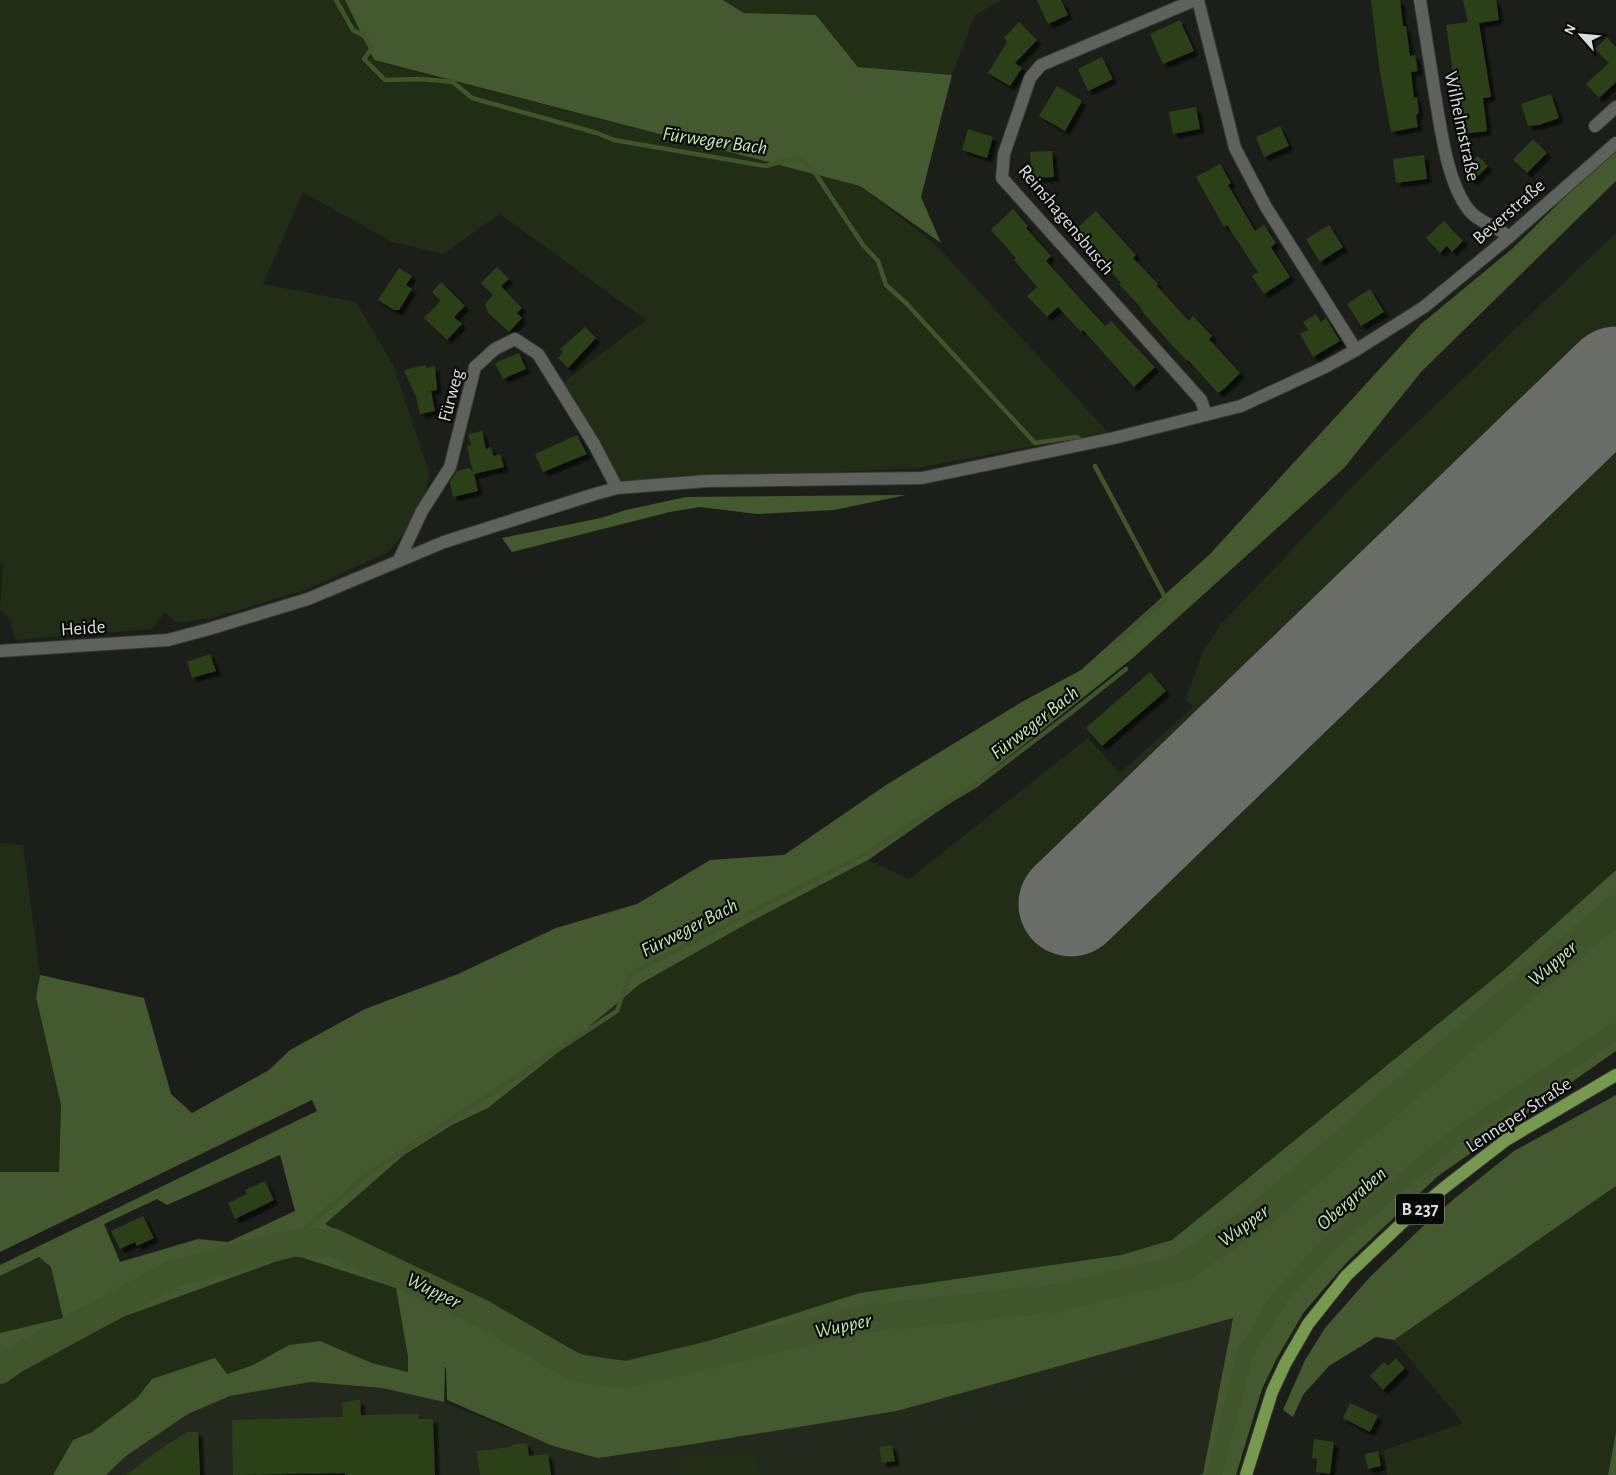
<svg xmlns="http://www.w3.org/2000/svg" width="1616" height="1475" font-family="'Alegreya Sans',sans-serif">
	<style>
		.built { fill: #23291d }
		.green { fill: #212d14 }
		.forest { fill: #43592e; fill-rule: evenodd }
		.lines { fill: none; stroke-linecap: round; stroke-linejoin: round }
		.stream { stroke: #40552a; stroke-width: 4.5 }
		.canal { stroke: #40552a; stroke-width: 16 }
		.river { stroke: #40552a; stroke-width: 28 }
		.runway { stroke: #6a6c67; stroke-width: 105 }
		.building { fill: #2c4015; filter: url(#shadow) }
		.street-casing { stroke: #363834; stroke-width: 14 }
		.primary-casing { stroke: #363834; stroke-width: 14 }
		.street { stroke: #5e625b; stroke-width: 12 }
		.primary { stroke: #75994d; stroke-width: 12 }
		.labels { text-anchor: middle; stroke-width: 4.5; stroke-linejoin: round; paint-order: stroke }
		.shield { fill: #070906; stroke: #9b9d9a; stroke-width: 1 }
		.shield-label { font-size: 18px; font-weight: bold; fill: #dbddd9 }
		.street-label { font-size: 19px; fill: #dbddd9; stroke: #070906 }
		.water-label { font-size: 20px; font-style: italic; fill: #c5eaa3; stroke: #070906 }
	</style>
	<defs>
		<filter id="shadow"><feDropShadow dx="4.5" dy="4.5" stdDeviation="1" flood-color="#0009"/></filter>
	</defs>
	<rect width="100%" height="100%" fill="#1c1f19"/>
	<path class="built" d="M1233,1318L1203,1474L1199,1475H106L126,1456L188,1414L230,1396L311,1382L382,1388L444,1402L553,1446L598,1458L669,1448L897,1411Z"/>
	<path class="green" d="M0,0H345L374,61L860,186L936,245L1108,432L918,468L678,480H620L594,444L558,386L646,320L500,214L443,254L392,242L303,192L263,284L356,302L393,365L429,473L423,510L388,552L305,590L212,618L177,623L165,612L152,629L15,640L11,621L0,608L3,564H0Z
		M723,0H1002L975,15L952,75L858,67L816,15L744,13Z
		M1616,233V870L1503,971L1172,1240L1121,1255L625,1364L581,1354L325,1224L404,1155L452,1125L488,1107L566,1046L640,984L750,922L868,860L909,879L1088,738L1120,773L1193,707L1186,699L1203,651L1221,624L1377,461Z
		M0,843L23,845L40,975L36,997L61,1105L59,1172H0Z
		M1616,1186V1432L1608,1475H1387L1384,1450L1463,1423L1394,1340Z
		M294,1255L396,1288L408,1357V1372L372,1363L320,1341L289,1345L253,1365L227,1374L152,1379L137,1398L92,1432L73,1440L53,1475H0V1370L43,1358L106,1323Z
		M39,1257L52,1267L64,1318L0,1333V1276Z
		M755,1451L760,1475H679L677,1458Z"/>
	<path class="forest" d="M345,0H723L744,13L816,15L858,67L952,75L921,197L941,243L860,186L374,60Z
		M1616,147V181L1421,372L1344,468L1134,657L953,801L868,860L750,922L640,984L566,1046L488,1108L452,1125L404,1155L325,1224L581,1354L625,1364L674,1352L860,1293L1121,1255L1172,1240L1503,971L1616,870V1051L1438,1176L1348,1261L1304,1312L1277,1358L1262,1389L1236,1475H1199L1203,1474L1233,1318L897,1411L681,1446L598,1458L553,1446L447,1400L446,1368L440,1366L445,1368L444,1402L382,1388L311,1382L230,1396L188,1414L126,1456L106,1475H53L73,1440L92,1432L137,1398L152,1379L215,1358L227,1374L253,1365L289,1345L320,1341L372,1363L408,1372V1357L396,1288L294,1255L106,1323L43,1358L0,1370V1333L63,1318L51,1267L39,1257L0,1276V1265L317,1111L312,1100L0,1252V1172H59L61,1105L36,997L40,975L144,998L171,1094L192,1113L269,1070L290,1050L365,1009L458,974L556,928L637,904L710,860L784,855L886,785L1020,703L1081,670L1210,554L1421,324L1513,248ZM280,1155L295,1211L228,1242L198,1239L120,1262L104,1224L157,1199L167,1205Z
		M906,495L834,510L757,514L700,507L670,512L512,552L502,538L601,518L626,510L686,497Z
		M1616,1095V1186L1394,1340L1376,1337L1329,1366L1303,1395L1293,1417L1283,1410L1305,1360L1325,1328L1370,1277L1418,1231L1455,1198L1514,1151Z
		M1616,1432V1475H1608Z"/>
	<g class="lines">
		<path class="stream" d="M336,0L353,30L364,36L372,48L364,59L385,80L422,79L453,82L472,98L597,133L614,140L766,166L797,157L813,170L863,245L878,261L886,285L906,303L1035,443L1076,437L1081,440
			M1095,466L1166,599L1114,644
			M298,1243L308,1226L365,1176L617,1011L630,974L873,850L929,813L975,786L1072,712L1126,669"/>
		<path class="canal" d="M1214,1475L1245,1354L1280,1297L1330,1243L1456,1136L1616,1031"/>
		<path class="river" d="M0,1370L14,1360L175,1273L292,1243L332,1242L483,1314L576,1368L626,1375L861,1319L1059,1298L1181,1268L1261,1214L1616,909"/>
		<path class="runway" d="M1071,904L1616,379"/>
	</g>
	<path class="building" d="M1037,0H1061L1068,15L1048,24Z
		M1371,0H1400L1403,26H1406L1410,56L1415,55L1418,71L1411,72L1414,98L1417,97L1419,113L1416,115L1418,127L1391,132L1379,66Z
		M1463,0H1496L1499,20L1479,23L1491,97L1483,98L1487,131L1462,134L1446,25L1468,22Z
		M1180,20L1194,51L1163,64L1150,34Z
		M1019,22L1037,40L1015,63L1022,68L1010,86L988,73L1007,42L1004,38Z
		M1607,37L1616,47V82L1599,98L1586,84L1609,63L1595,49Z
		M1102,57L1113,79L1088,91L1078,69Z
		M1057,86L1082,101L1065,131L1039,116Z
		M1551,94L1559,118L1539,125L1528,126L1521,104Z
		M1196,107L1200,129L1173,134L1169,112Z
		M1280,126L1289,146L1264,157L1256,137Z
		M968,129L993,137L987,158L962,150Z
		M1533,139L1547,153L1527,173L1513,160Z
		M1052,151L1054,177L1032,178L1030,152Z
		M1424,155L1427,179L1396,183L1393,159Z
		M1478,156L1488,166L1473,181L1463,170Z
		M1220,164L1231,183L1228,185L1255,231L1264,225L1276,243L1271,247L1290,277L1264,294L1252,276L1258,272L1227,225L1224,227L1196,177Z
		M1013,209L1028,226L1026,228L1051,256L1046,261L1105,326L1111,321L1155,367L1134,387L1083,330L1081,332L1058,307L1047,317L1027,296L1037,287L1014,260L1016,258L991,230Z
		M1096,211L1136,255L1133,258L1158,284L1157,286L1189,321L1193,316L1212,336L1209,339L1240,373L1225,388L1218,393L1188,360L1187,361L1169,342L1142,311L1143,310L1119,284L1121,283L1098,257L1100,255L1077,228Z
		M1444,221L1463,241L1452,252L1447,246L1440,253L1426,238Z
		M1329,225L1343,247L1320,262L1306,239Z
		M497,267L509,279L501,286L522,308L517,313L522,318L509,332L488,313L485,304L493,295L481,283Z
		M399,268L412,276L406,285L412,289L399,310H394L378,300Z
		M441,282L465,306L454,317L462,324L447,340L424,318L439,303L440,300L432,292Z
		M1370,289L1384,312L1361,326L1347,304Z
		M1316,314L1321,322L1326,318L1340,341L1313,357L1300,334L1308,330L1303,322Z
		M585,327L596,338L568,368L558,358L563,352L560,349Z
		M519,353L526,369L503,379L495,363Z
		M426,365V368L435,366L437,390L431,391L435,411L420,414L416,397L404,370Z
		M482,431L486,449L491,447L493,456L500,454L504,467L474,474L478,491L453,497L450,482L457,471L469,468L473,472L467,446L471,445L468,434Z
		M577,435L587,454L543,472L535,454Z
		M210,654L216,671L192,678L187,662Z
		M1150,672L1166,691L1102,746L1086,728Z
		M265,1181L274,1200L235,1219L228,1203L247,1194L245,1190Z
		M143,1216L154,1238L137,1246L135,1242L120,1249L111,1231Z
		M1396,1358L1405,1368L1383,1390L1370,1376L1384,1362L1388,1366Z
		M360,1400L361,1415L418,1414L419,1419H433L435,1475H345V1473L233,1475L232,1420L343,1417L342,1402Z
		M1350,1403L1378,1416L1370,1432L1343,1418Z
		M188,1432H198L200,1475H126L166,1445Z
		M1314,1439L1334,1442L1330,1474L1316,1472L1317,1459L1312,1458Z
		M527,1443L529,1456L548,1454L551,1475H480L477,1451L512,1447V1445Z
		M892,1445L895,1461L882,1463L879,1447Z
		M1378,1451L1381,1466L1368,1469L1365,1454Z"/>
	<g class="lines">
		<defs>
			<path id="street" d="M1195,0L1041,65L1030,78L1004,154L1002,178L1201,400L1206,415
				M1198,0L1235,148L1266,207L1356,350
				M1420,0C1425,32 1430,63 1435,95C1441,130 1447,181 1468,209C1477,222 1497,226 1509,237
				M1595,126L1616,107
				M399,560L422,511L450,467L475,367L495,349L515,339L538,354L594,444L617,488
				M0,651L168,640L209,629L308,599L444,542L595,494L617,488L707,481L922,478L1114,438L1241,406L1325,367L1356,350L1424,307L1509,237L1616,143"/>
			<path id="primary" d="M1246,1475L1272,1392L1285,1364L1308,1324L1347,1275L1403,1222L1445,1187L1506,1140L1616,1075"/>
		</defs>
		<use href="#street" class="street-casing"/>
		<use href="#primary" class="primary-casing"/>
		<use href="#street" class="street"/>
		<use href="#primary" class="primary"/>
	</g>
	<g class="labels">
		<rect class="shield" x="1396" y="1193.5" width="48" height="31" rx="4"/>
		<g class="shield-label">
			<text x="1420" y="1215">B 237</text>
		</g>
		<g class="street-label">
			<text transform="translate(1463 126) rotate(78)" y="7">Wilhelmstraße</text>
			<text transform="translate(1508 211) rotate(-41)" y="7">Beverstraße</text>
			<text transform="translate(1067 219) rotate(50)" y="7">Reinshagensbusch</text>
			<text transform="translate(450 395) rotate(-75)" y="7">Fürweg</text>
			<text transform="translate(83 627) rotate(-4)" y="7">Heide</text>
			<text transform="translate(1518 1114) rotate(-33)" y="7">Lenneper Straße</text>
		</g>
		<g class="water-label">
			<text transform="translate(715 140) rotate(8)" y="7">Fürweger Bach</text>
			<text transform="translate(1034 722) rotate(-38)" y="7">Fürweger Bach</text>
			<text transform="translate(689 927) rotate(-27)" y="7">Fürweger Bach</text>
			<text transform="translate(1552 963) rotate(-41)" y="7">Wupper</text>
			<text transform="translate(1351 1198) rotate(-41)" y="7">Obergraben</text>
			<text transform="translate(1243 1225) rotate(-36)" y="7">Wupper</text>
			<text transform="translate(434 1290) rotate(26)" y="7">Wupper</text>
			<text transform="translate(843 1325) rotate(-12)" y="7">Wupper</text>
		</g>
	</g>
	<g transform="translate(1581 35) rotate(297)" stroke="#070906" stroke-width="4" paint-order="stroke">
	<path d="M0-4L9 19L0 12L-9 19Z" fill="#dbddd9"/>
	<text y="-8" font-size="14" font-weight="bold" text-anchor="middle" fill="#dbddd9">N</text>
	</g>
</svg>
